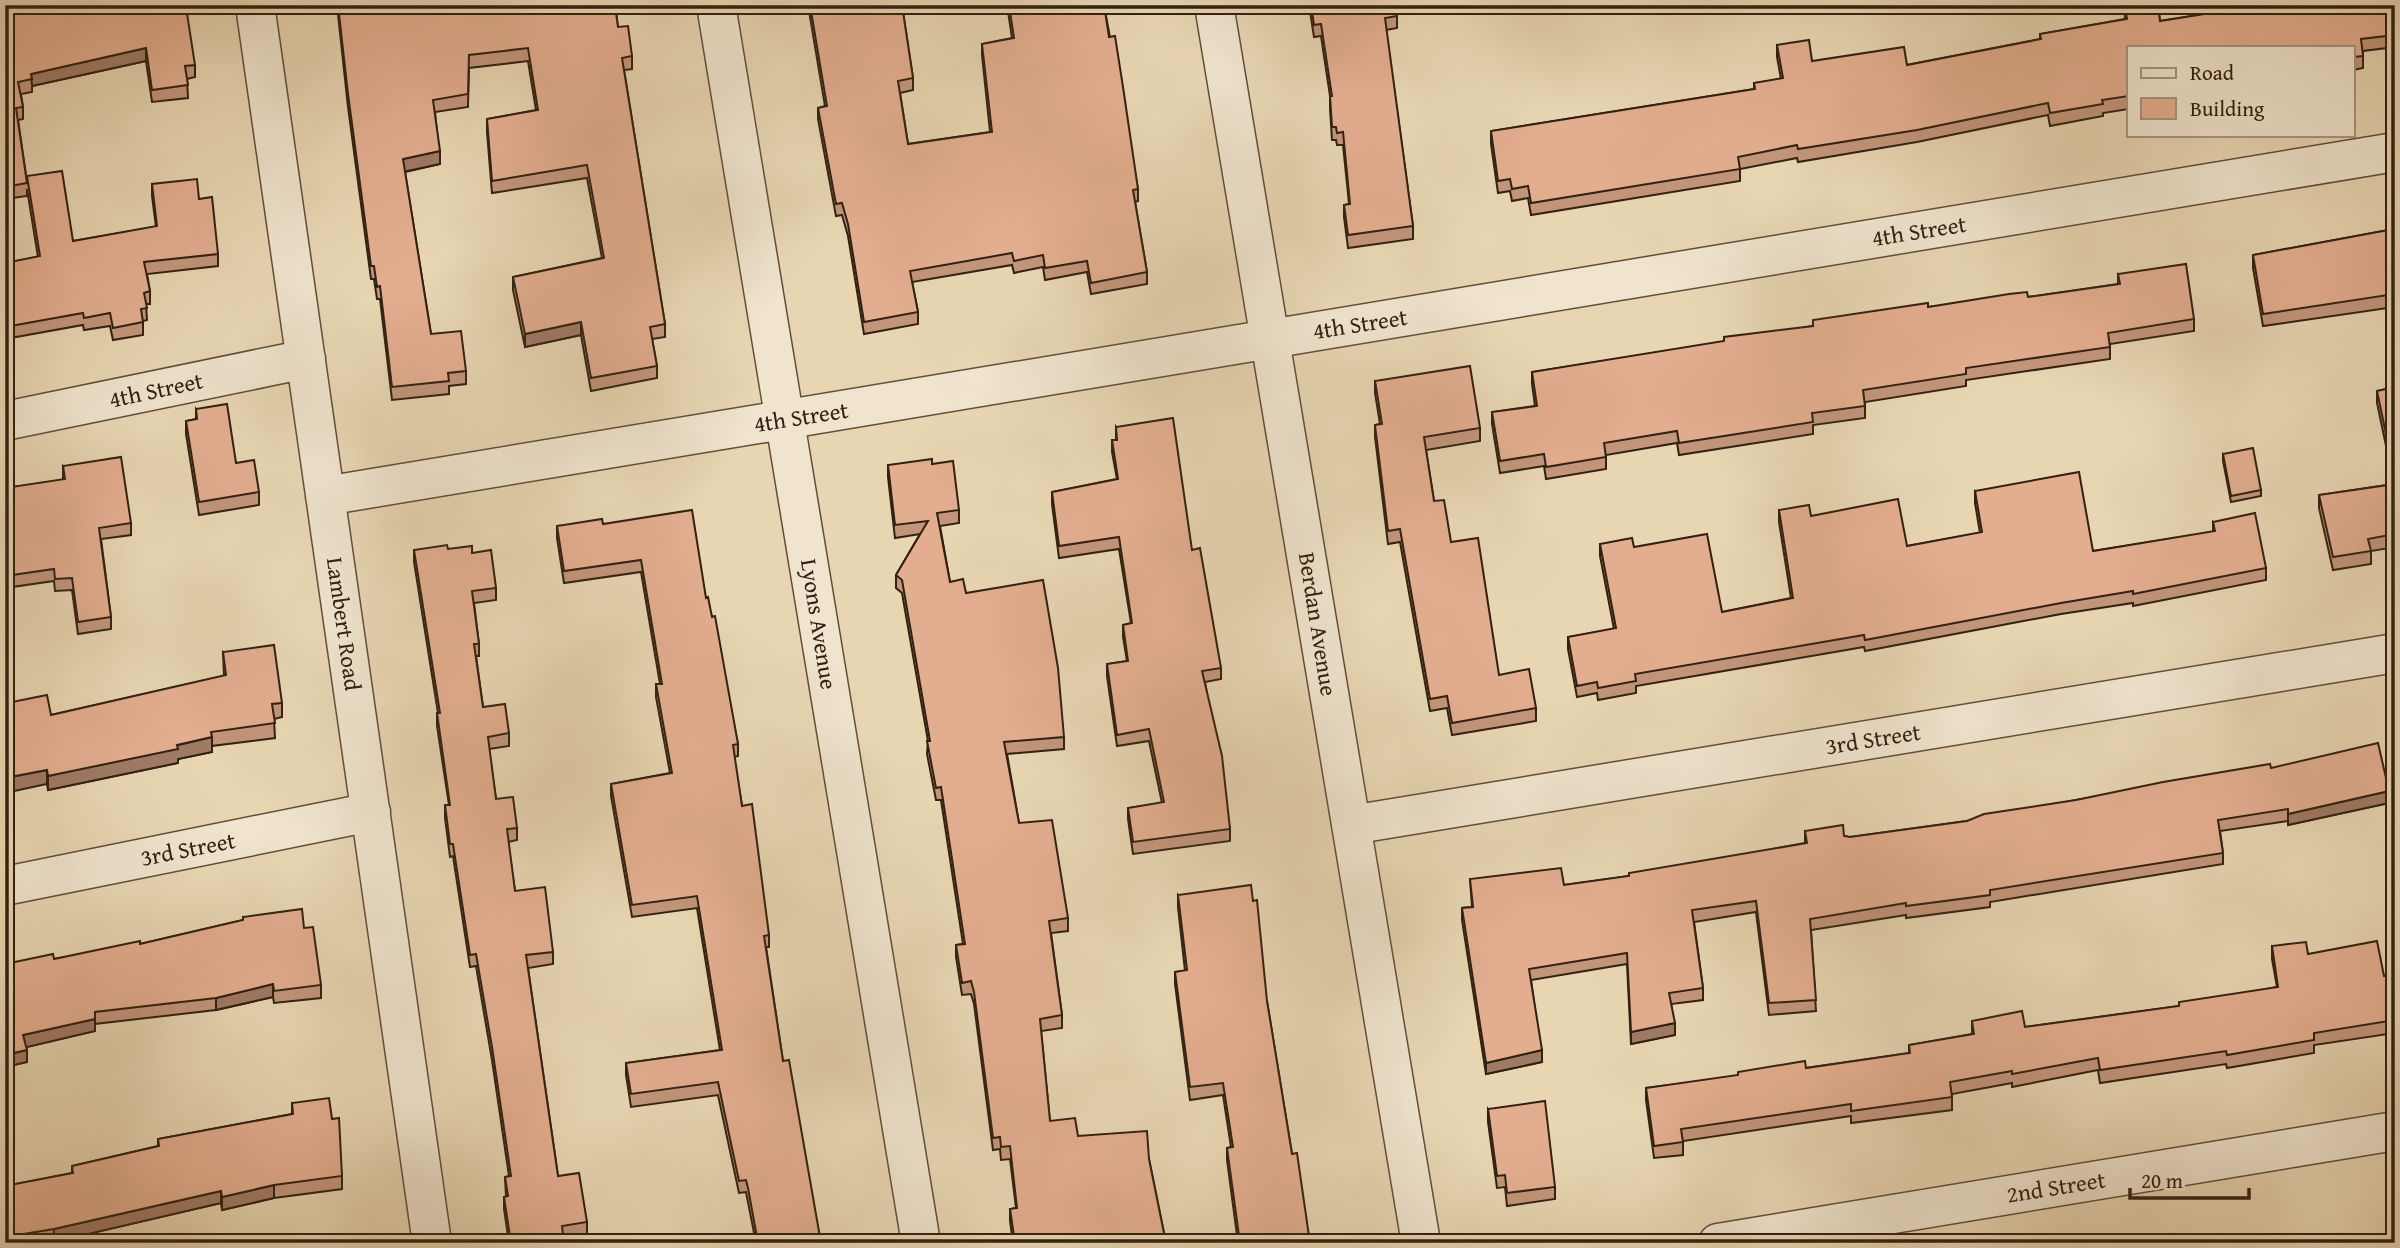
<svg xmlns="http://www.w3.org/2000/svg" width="2400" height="1248" font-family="'Gentium Book Plus',serif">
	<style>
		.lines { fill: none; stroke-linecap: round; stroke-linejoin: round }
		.minor-casing { stroke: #604e3a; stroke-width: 41 }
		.minor { stroke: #f0e4ce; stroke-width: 38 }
		.wall { fill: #c3967c; stroke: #322111; stroke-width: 2 }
		.shaded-wall { fill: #9f7a65; stroke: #322111; stroke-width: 2 }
		.building { fill: #e3ae90; stroke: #322111; stroke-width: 2 }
		.labels { text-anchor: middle; stroke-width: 7; stroke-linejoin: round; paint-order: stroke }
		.street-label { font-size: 23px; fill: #322111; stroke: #f0e4ce }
	</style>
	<rect width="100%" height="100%" fill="#e8d6b3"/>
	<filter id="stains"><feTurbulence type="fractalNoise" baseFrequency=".00286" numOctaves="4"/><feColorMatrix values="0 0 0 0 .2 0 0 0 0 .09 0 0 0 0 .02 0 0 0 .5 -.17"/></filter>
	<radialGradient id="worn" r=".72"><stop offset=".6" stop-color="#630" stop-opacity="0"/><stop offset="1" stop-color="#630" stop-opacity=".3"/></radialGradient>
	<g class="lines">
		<defs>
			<path id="minor" d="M255,5L432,1243
				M716,5L921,1243
				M1214,5L1421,1243
				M5,421L306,359
				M325,496L2395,152
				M1351,825L2395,653
				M5,886L371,812
				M1718,1243L2395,1131"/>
		</defs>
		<use href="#minor" class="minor-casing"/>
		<use href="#minor" class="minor"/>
	</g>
	<path class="wall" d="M5,5L18,7L164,10L195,65V77L187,79L188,98L152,102L146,61L32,86V92L21,94L23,107V119L18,120L27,182L73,241L156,227L152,196V184L199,199L218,254V266L147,274L150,291V304H146L147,320L143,321V335L113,340L110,326L84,330L83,325L5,339V263L38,257L27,189V196L5,199Z
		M337,5H407L408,12L470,5H615L618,27L632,56V69L624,70L665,324V337L652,339L657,366V378L591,391L581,335L525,347L513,290V277L602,258L587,178L492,193L487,132V119L536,110L528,61L469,68L468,107L435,112L440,164L405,172L431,334L466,371V384L449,386V394L392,400L380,299H377L374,279H371L348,107Z
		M808,5H902L913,78V90L900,93L908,144L990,132L982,55V44L1012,38L1007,5H1104L1138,189V201L1135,202L1147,272V284L1091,294L1087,272L1045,280L1043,267L1014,273L1012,265L912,282L918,312V324L864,334L848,236L842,215L836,216L818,119V108L825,106Z
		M1309,5H1396L1397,16V28L1386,30L1413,226V239L1348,248L1344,217V205L1349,204L1343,145H1337L1336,140H1332L1330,109V96L1321,36L1314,37Z
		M2124,5H2158L2160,21L2229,10V5H2395V47L2363,51V68L2353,70V47H2129V109L2103,113V116L2050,126L2048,115L1917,142L1798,162L1797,158L1740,169V181L1531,215L1528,198L1512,201L1510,191L1498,193L1491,144V131L1754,89V83L1781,79L1777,57V45L1812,61L1907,65L2040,39V34L2125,19Z
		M2394,229L2395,307L2263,326L2253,268V255Z
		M2118,274L2194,319V331L2110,344V359L1966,380V386L1865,402V418L1813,425V434L1679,455L1677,443L1606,455V469L1546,479L1544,466L1500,473L1492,424V412L1535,406L1532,384V372L1724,342L1813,326L1928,307L2028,297L2118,284Z
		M1375,381L1480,428V441L1426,450L1434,501L1451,542L1499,675L1536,708V721L1452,735L1447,708L1430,711L1400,542L1388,544L1375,437V425L1380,424L1375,393Z
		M2395,387V547L2371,551V564L2333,570L2319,508V495L2394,484L2377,403V391Z
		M196,409L259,492V505L199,515L186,434V421L196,419Z
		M1116,427L1192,550L1221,668V679L1205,682L1230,829V841L1133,854L1128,819V808L1162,803L1149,741L1117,746L1107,676V664L1127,661L1123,637V625L1131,623L1119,549L1059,558L1052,504V492L1117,479L1112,452V440H1116Z
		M2223,454L2261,490V496L2231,502L2223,461Z
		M932,464L959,510V523L940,526L950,582L966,593L1064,737V749L1007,754L1019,823L1068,918V931L1051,933L1062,1015V1028L1041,1031L1050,1121L1078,1136L1149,1159L1166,1243H1013L1010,1221V1209L1016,1208L1010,1159L1001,1160L1000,1149L993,1150L974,1004L971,994L962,995L956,957V945L963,944L941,800H936L927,754L928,741L902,593L896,588V575L920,534L895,538L888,477V465Z
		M63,466L131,523V535L101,539L111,617V629L78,634L72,590L55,591L54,581L5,588V488L63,480Z
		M1975,491L2093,551L2213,532V522L2266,568V580L2133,606V603L2061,614L1865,651L1864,647L1636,686V693L1598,700L1597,693L1577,697L1568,649V637L1614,629L1600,556V544L1634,547L1722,612L1791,598L1779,522V510L1811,516L1907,546L1980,533L1975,503Z
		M603,524L706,598L712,617L738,744V756L734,757L742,806L769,935V947H766L783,1061L821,1243H756L746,1192L739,1193L718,1095L631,1107L626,1075V1063L720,1050L697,908L632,917L611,796V784L670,773L656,697V684H660L641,572L564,583L557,538V526Z
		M448,549L472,553L496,588V600L474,603L479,644V656H476L483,707L509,733V746L489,749L496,799L517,828V840L508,842L515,891L553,952V964L528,968L558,1176L587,1222V1234L564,1238V1243H509L504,1209V1197H506L505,1177L509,1176L492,1060L476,966L470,967L453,856L450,857L445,818V805H449L437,726V713H438L414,562V550Z
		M223,652L282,703V717L274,719L275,738L212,746V752L178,759V763L48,790L47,784L8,722L7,703L51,715L224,676Z
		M2271,768L2389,803L2288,825V821L2220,831L2223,853V864L1990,902V907L1906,918V915L1811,930L1816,1011L1769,1015L1756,912L1694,922L1703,988V1000L1671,1004L1675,1035L1631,1044L1627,964L1531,980L1542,1062L1486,1074L1462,920V908L1472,907L1470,879L1564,885L1629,876L1805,843V831L1850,837L1967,821L2076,800Z
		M1178,895L1267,1001L1292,1154L1310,1243H1238L1227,1160V1148L1231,1147L1223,1095L1190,1100L1175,984V972L1185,971L1178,907Z
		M243,917L304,928L321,985V998L274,1003L273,997L216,1010L95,1024V1031L26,1047L27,1062L5,1067V964L54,959L140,944L243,920Z
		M2272,946L2308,954L2384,976L2395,974V1033L2314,1045V1053L2227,1068L2226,1064L2100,1083L2098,1070L2012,1087V1083L1952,1094V1110L1851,1123V1116L1683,1141V1155L1654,1158L1646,1100V1088L1806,1068L1909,1053V1045L1972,1034V1021L2025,1027L2179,1006L2277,987L2272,959Z
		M292,1103L332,1119L342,1176V1189L274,1198L222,1210L221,1203L48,1243H5V1186L72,1173V1166L158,1146V1139L292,1114Z
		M1488,1109L1555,1187V1199L1507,1206L1505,1187L1497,1188L1488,1122Z"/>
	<path class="shaded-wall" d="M146,48V61L32,86L31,74Z
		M440,151V164L403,172V159Z
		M581,322V335L525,347V334Z
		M212,737V752L178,759V763L48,790V776Z
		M47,770V784L5,793V778Z
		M2389,791V803L2288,825V814Z
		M273,984V997L216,1010V998Z
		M95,1019V1031L23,1048V1035Z
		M1675,1023V1035L1631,1044V1032Z
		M27,1050V1062L5,1067V1055Z
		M1542,1050V1062L1486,1074V1063Z
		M274,1185V1198L222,1210V1197Z
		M221,1191V1203L54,1242V1229Z"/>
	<path class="building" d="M5,5H18V7L26,5H163L164,10L186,7L195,65L185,66L188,85L152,90L146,48L31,74L32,79L18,82L23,107L16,108L27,183L5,187Z
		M338,5H407L408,12L472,5H615L618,27L628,26L632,56L622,58L665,324L650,327L657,366L591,378L581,322L525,334L513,277L604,258L587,165L492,181L487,119L538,110L528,48L469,55L468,94L433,100L440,151L403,159L431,334L461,331L466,371L448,373L449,381L392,387L380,286L377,287L374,266H371L348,94Z
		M810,5H902L913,78L898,81L908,144L992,132L982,44L1014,38L1009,5H1104L1109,37L1115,36L1123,87L1138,189L1133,190L1147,272L1091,283L1087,261L1045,268L1043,255L1014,261L1012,253L910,271L918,312L864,322L848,224L842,203L836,204L818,108L827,106Z
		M1311,5H1396L1397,16L1385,18L1413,226L1348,235L1344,205L1350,204L1343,132L1337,133L1336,127H1332L1330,96H1332L1321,24L1314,25Z
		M2125,5H2158L2160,21L2230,10V5H2395V35L2361,39L2363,56L2353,57V47H2129V96L2102,100L2103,104L2050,113L2048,103L1917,130L1798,149L1797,145L1738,157L1740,169L1531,203L1528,186L1512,189L1510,179L1498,181L1491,131L1755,89L1754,83L1783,78L1777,45L1809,40L1812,61L1904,47L1907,65L2041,39L2040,34L2127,19Z
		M62,171L73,241L157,226L152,184L197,179L199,199L212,197L218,254L144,262L150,291L144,293L147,308L141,309L143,322L113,328L110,313L84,318L83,313L5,327V263L40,256L27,176Z
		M2394,229L2395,294L2263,314L2253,255Z
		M2186,264L2194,319L2108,333L2110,347L1966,368V374L1863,390L1865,406L1812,413L1813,422L1679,443L1677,431L1604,443L1606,457L1546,467L1544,454L1500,461L1492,412L1537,406L1532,372L1724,341V337L1813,326V320L1928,303V307L2009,294L2027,292L2028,297L2120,284L2118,274Z
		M1470,366L1480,428L1424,437L1434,501L1444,500L1451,542L1478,538L1499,675L1529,669L1536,708L1452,723L1447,696L1430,699L1400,529L1388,531L1375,425L1382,424L1375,381Z
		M2395,387V477L2377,391Z
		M227,404L236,463L254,460L259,492L199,502L186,421L197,419L196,409Z
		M1173,418L1192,550L1200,548L1221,668L1202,671L1222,756L1230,829L1133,842L1128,808L1164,802L1149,729L1117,735L1107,664L1128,661L1123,625L1132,623L1119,537L1059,546L1052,492L1118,479L1112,440H1117L1116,427Z
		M2253,448L2261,490L2231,496L2223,454Z
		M121,457L131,523L99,528L111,617L78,622L72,578L55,579L54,569L5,576V488L65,479L63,466Z
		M932,459V464L953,461L959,510L937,513L950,582L963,579L966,593L1043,580L1058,668L1064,737L1004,742L1019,823L1052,820L1068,918L1049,921L1062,1015L1040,1019L1050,1121L1075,1118L1078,1136L1147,1131L1149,1159L1166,1243H1015L1010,1209L1017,1208L1010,1146L1001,1147L1000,1137L993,1138L974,992L971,981L962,983L956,945L965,944L941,787L936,788L927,741H930L902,580L896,575L928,521L895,525L888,465Z
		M2079,472L2093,551L2215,531L2213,522L2255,513L2266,568L2133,594V591L2061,603L1865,640L1864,635L1635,674L1636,681L1598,688L1597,682L1577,686L1568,637L1616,628L1600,544L1632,538L1634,547L1707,534L1722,612L1793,598L1779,510L1809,505L1811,516L1898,499L1907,546L1982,532L1975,491Z
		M2395,484V534L2368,539L2371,551L2333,557L2319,495Z
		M692,510L706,598L708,597L712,617L715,616L738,744L733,745L742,806L752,804L769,935L764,936L783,1061L789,1060L821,1243H758L748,1188L746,1180L739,1181L718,1082L631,1094L626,1063L722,1050L697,896L632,905L611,784L672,773L656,684H662L641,560L564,571L557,526L602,519L603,524Z
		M447,545L448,549L472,546V553L491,550L496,588L472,591L479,644H474L483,707L505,704L509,733L488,737L496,799L513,797L517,828L507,829L515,891L545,887L553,952L526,955L558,1176L579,1173L587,1222L562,1226L564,1243H511L504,1197L508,1196L505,1177L511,1176L492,1047L476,954L470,955L453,844H450L445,805H450L437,713H440L414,550Z
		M274,645L282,703L272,704L275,723L211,732L212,737L177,745L178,749L48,776L47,770L5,778V722L11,721L7,703L47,695L51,715L226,675L223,652Z
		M2378,743L2389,791L2288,814V809L2218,820L2223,853L1990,890V895L1906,906V903L1810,919L1816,1000L1769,1003L1756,901L1692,910L1703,988L1669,993L1675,1023L1631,1032L1627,953L1529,969L1542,1050L1486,1063L1462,908L1473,907L1470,879L1561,868L1564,885L1629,876V873L1807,843L1805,831L1843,825L1844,836L1850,837L1967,821L1984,814L2076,800L2163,782L2270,764L2271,768Z
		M1251,885L1253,901L1257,900L1267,1001L1292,1154L1297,1153L1310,1243H1240L1227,1148L1233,1147L1223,1083L1190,1087L1175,972L1187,970L1178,895Z
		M302,909L304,928L313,927L321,985L274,991L273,984L216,998L95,1012V1019L23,1035L27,1050L5,1055V964L53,954L54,959L140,941V944L243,920V917Z
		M2377,941L2384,976L2395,974V1020L2314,1033V1040L2227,1055L2226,1051L2100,1070L2098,1058L2012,1074V1071L1950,1082L1952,1097L1851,1111V1104L1681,1129L1683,1142L1654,1146L1646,1088L1738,1075V1072L1805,1061L1806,1068L1910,1053L1909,1045L1974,1034L1972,1021L2022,1011L2025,1027L2179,1006V1002L2278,987L2272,946L2306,942L2308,954Z
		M329,1098L332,1119L339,1118L342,1176L274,1185L222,1197L221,1191L54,1229L5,1237V1186L73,1173L72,1166L159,1146L158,1139L293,1114L292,1103Z
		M1545,1101L1555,1187L1507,1193L1505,1175L1497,1176L1488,1109Z
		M2342,1234L2343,1243H2289Z
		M2282,1240V1243H2267Z
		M2395,1240V1243H2379Z"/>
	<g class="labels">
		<g class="street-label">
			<text transform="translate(1919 231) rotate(-9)" y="8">4th Street</text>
			<text transform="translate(1360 324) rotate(-9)" y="8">4th Street</text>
			<text transform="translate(156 390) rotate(-12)" y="8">4th Street</text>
			<text transform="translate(801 417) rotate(-9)" y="8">4th Street</text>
			<text transform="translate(344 624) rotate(82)" y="8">Lambert Road</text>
			<text transform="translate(819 624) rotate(81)" y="8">Lyons Avenue</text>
			<text transform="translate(1318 624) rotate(81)" y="8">Berdan Avenue</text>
			<text transform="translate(1873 739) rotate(-9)" y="8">3rd Street</text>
			<text transform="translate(188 849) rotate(-11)" y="8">3rd Street</text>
			<text transform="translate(2056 1187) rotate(-9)" y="8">2nd Street</text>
		</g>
	</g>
	<rect width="2400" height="1248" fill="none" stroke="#e8d6b3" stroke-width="28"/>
	<rect x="7" y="7" width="2386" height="1234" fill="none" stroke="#322111" stroke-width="3.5"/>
	<rect x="14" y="14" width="2372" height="1220" fill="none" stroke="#322111" stroke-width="2"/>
	<rect x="2127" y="46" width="228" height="91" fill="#f0e4ce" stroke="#a49682" stroke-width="2"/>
	<rect x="2141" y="68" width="35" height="10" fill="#f0e4ce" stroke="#a49682" stroke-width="2"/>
	<text x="2190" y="80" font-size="21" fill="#322111">Road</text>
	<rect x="2141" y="98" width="35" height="21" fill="#e3ae90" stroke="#a49682" stroke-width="2"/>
	<text x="2190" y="116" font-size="21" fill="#322111">Building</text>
	<path d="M2130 1188v10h119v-10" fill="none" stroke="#322111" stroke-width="3.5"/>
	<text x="2141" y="1188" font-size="21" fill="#322111" stroke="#f0e4ce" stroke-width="5" paint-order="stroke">20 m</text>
	<rect width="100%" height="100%" filter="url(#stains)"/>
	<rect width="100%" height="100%" fill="url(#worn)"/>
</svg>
